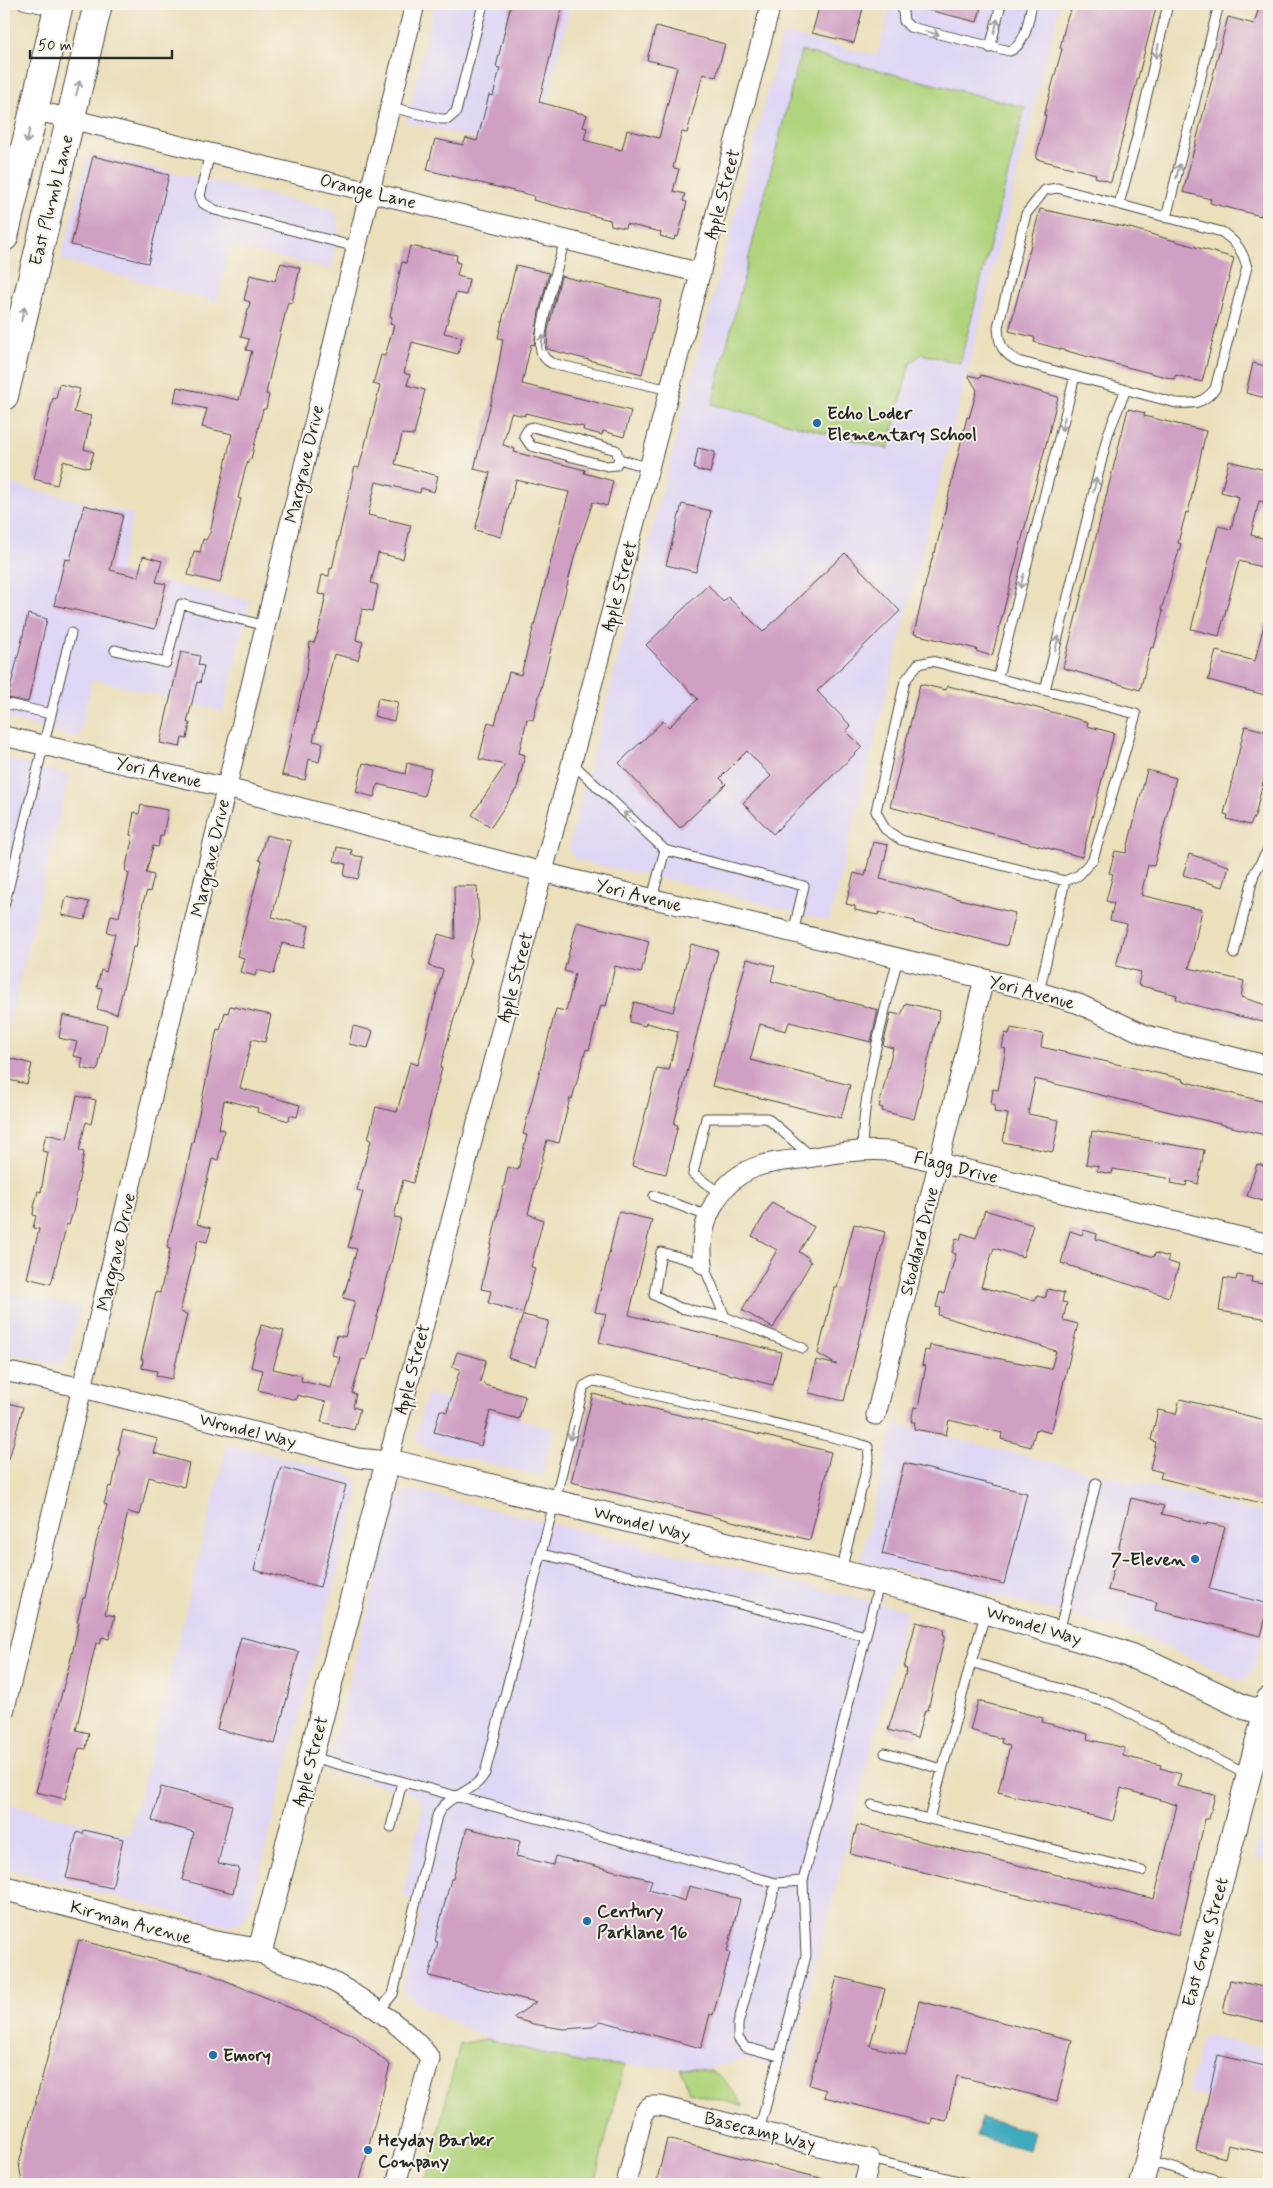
<svg xmlns="http://www.w3.org/2000/svg" width="1273" height="2188" font-family="Mynerve,sans-serif">
	<style>
		.built { fill: #dfd5f5 }
		.green { fill: #b0d47d; stroke: #6e8054 }
		.water { fill: #40abbf; stroke: #366b75 }
		.building { fill: #d0a0c4 }
		.lines { fill: none; stroke-linecap: round; stroke-linejoin: round }
		.service-casing { stroke: #484641; stroke-width: 11 }
		.minor-casing { stroke: #484641; stroke-width: 21 }
		.tertiary-casing { stroke: #484641; stroke-width: 26 }
		.primary-casing { stroke: #484641; stroke-width: 30 }
		.service { stroke: #fff; stroke-width: 9 }
		.minor { stroke: #fff; stroke-width: 19 }
		.tertiary { stroke: #fff; stroke-width: 24 }
		.primary { stroke: #fff; stroke-width: 28 }
		.oneway { stroke: #a0a0a0 }
		.poi-dot { fill: #1f6fb2; stroke: #f7f3e8; stroke-width: 2 }
		.labels { text-anchor: middle; stroke-width: 4; stroke-linejoin: round; paint-order: stroke }
		.street-label { font-size: 18px; fill: #2b2b2b; stroke: #f7f3e8 }
		.poi-label { font-size: 18px; font-weight: bold; fill: #2b2b2b; stroke: #f7f3e8; text-anchor: start }
	</style>
	<rect width="100%" height="100%" fill="#f7f3e8"/>
	<filter id="ink" filterUnits="userSpaceOnUse"><feTurbulence type="fractalNoise" baseFrequency=".02" numOctaves="2"/><feDisplacementMap in="SourceGraphic" scale="10" xChannelSelector="R" yChannelSelector="G"/><feConvolveMatrix kernelMatrix="1 2 1 2 8 2 1 2 1" color-interpolation-filters="sRGB"/></filter>
	<filter id="wash" filterUnits="userSpaceOnUse"><feTurbulence type="fractalNoise" baseFrequency=".0096" numOctaves="4" result="noise"/><feDisplacementMap in="SourceGraphic" scale="20" xChannelSelector="R" yChannelSelector="G"/><feGaussianBlur stdDeviation="1.12" result="paint"/><feColorMatrix in="noise" values="0 0 0 0 0 0 0 0 0 0 0 0 0 0 0 0 0 1.4 0 .05"/><feComposite in="paint" operator="in"/></filter>
	<g filter="url(#wash)">
		<rect width="100%" height="100%" fill="#ebdfbc"/>
		<path class="built" d="M435,4H571L535,152L406,122Z
			M889,4H1060L829,921L671,880L589,863L576,859L570,851V841L783,33L877,56L891,5Z
			M94,154L331,209L337,216L339,229L331,269L230,246L217,302L61,260L87,158Z
			M6,483L133,514L120,571L250,601L223,711L92,679L79,738L4,718V492Z
			M4,758L69,775L4,1048Z
			M4,1290L80,1308L67,1359L59,1365L4,1352Z
			M427,1394L554,1429L542,1476L426,1448L419,1443L416,1434Z
			M894,1424L1269,1515V1612L1253,1672L1246,1679L1239,1680L1140,1635L1113,1626L861,1561Z
			M227,1444L348,1473L356,1480L358,1493L248,1915L239,1923L226,1925L4,1868V1803L130,1835Z
			M413,1490L907,1610L789,2069L744,2059L709,2069L582,2063L486,2039L416,2003L402,1987L421,1917L416,1904L403,1894L423,1805L413,1794L326,1771L396,1503L400,1495L406,1491Z
			M1269,1800V1861L1254,1857Z
			M1203,2034L1269,2050V2112L1188,2093Z"/>
		<path class="green" d="M801,51L1025,107L960,363L922,354L910,363L888,449L712,404Z
			M486,2039L582,2063L624,2065L594,2184H425L460,2044Z
			M681,2068C724,2070 719,2073 743,2106L689,2092Z"/>
		<path class="water" d="M981,2118L1034,2132L1029,2150L976,2136Z"/>
		<g id="blocks">
			<path class="building" d="M511,4H563L539,102L587,115L583,127L587,128L584,140L622,150L627,130L659,138L677,67L647,60L656,26L725,44L716,77L703,74L687,133L682,132L673,168L679,169L673,191L685,194L683,201L687,202L678,237L675,236L674,240L660,236L661,232L626,224L625,228L611,225L610,220L533,200L534,196L427,170L435,139L463,145L466,138L477,141L489,95L493,96L500,68L496,67Z
				M820,4H864L854,43L812,33Z
				M925,4H982L977,22L924,9Z
				M1074,4H1157L1111,182L1095,177L1096,174L1036,159L1046,115H1044L1062,49L1060,48L1067,18Z
				M1260,4H1269V182L1261,216L1210,203L1211,199L1183,192L1228,17L1254,24Z
				M93,156L169,175L148,263L71,245Z
				M1040,209L1130,228L1234,258L1202,382L1176,375L1174,379L1111,363L1034,342L1035,338L1033,337L1009,331Z
				M410,246L457,255L456,262L460,263L457,276L469,279L466,295L456,293L444,333L462,337L458,354L412,342L404,373L410,375L407,385L425,390L414,435L402,434L395,464L438,476L434,492L421,488L420,493L376,482L368,515L411,525L403,559L378,553L371,583L378,585L373,611L362,609L356,640L363,642L358,660L334,654L313,741L323,743L319,762L309,759L305,780L282,775L307,669L310,642L314,643L318,632L326,595L318,594L322,575L329,576L330,568L332,569L354,470L355,467L359,468L380,386L373,384L381,355L385,356L394,325L390,324L392,317L390,316L402,262L406,263Z
				M281,263L300,268L292,303L288,302L270,375L266,394L269,395L266,409H263L251,459H249L245,470L238,498L241,499L220,583L188,575L194,551L200,552L203,539L206,540L210,533L232,434L202,427L207,409L174,402L177,387L239,400L252,351L246,350L249,339L241,337L250,302L244,300L250,275L275,281Z
				M516,265L549,273L539,312L534,345L531,344L522,384L631,411L624,437L603,431L602,435L583,430L584,427L525,413V416L511,413L503,445L515,449L514,452L585,470L584,473L613,481L607,506L593,502L575,554L533,720L527,719L519,753L525,755L517,788L491,827L472,815L505,765L479,759L488,722L495,724L509,672L521,675L569,492L516,480L501,537L475,530L490,473L474,469L494,391L503,339L498,338Z
				M561,276L661,300L642,374L547,349L548,330Z
				M1253,363L1269,367V399L1246,393Z
				M968,375L980,378L981,375L1058,397L992,656L976,651L977,649L914,634L926,581L934,552L935,553L967,417L969,418L977,390Z
				M59,384L80,389L74,412L91,416L84,449L94,452L89,468L63,461L57,485L34,479L53,398L56,399Z
				M1128,409L1145,413L1144,416L1206,431L1188,513L1186,512L1178,543L1181,544L1161,610L1163,611L1154,648L1151,647L1140,690L1063,668Z
				M698,448L715,452L710,473L694,469Z
				M1229,461L1269,471V503L1259,501L1251,535L1269,540V569L1239,561L1219,636L1191,629L1218,526L1231,529L1239,497L1221,492Z
				M682,504L711,511L696,572L666,565Z
				M84,505L123,515L110,570L138,577L143,556L162,561L156,582L166,584L155,629L54,605L65,559L70,560Z
				M845,553L900,611L817,691L851,726L846,731L862,747L773,834L743,803L771,776L747,751L720,778L726,784L680,828L619,763L663,721L669,727L698,699L646,645L708,585L723,602L728,597L763,632Z
				M28,614L47,619L28,702L8,698Z
				M1264,624L1269,625V696L1208,680L1216,651L1255,661Z
				M181,652L200,656L198,665L204,666L200,683L197,682L187,723H190L187,739L182,738L180,747L160,743Z
				M920,684L946,690L948,686L1026,705L1088,722L1087,726L1114,733L1082,857L890,807Z
				M378,698L398,702L394,721L374,716Z
				M1245,726L1269,732V757L1255,816L1250,825L1227,819L1228,815L1224,814Z
				M363,763L405,774L407,763L431,769L424,796L378,784L374,797L356,792Z
				M1147,770L1176,778L1154,866L1148,865L1141,895L1202,910L1189,968L1244,981L1241,997L1269,1006L1267,1023L1182,1002L1176,999L1177,995L1138,985L1141,972L1116,966L1127,924L1110,920L1114,903L1106,901L1113,874L1109,873L1115,851L1126,853Z
				M141,805L168,810L163,836H160L158,847L153,846L146,873L154,875L150,892L147,891L143,902L136,948L133,947L117,1014L97,1009L102,988L97,987L101,970L106,972L115,934L107,932L111,915L119,917L129,874L125,870L133,836L130,835L134,812L139,814Z
				M266,835L291,841L272,917L309,926L304,948L282,943L274,974L257,970L255,976L240,972L244,958L237,956L262,861L259,860Z
				M873,842L888,845L880,879L1015,913L1007,946L914,923L915,921L893,916L879,912L878,915L855,910V906L846,904L854,873L865,876Z
				M337,847L352,850L351,855L363,857L358,879L344,876L346,864L334,861Z
				M1189,854L1229,866L1223,887L1183,875Z
				M454,886H477L479,922L469,958L471,959L440,1068H442L413,1183L403,1180L394,1217L401,1218L392,1259L366,1360L362,1359L352,1393L356,1394L353,1407L360,1409L354,1430L321,1422L326,1402L297,1395L296,1400L258,1390L263,1370L251,1367L261,1325L284,1331L273,1369L302,1376L301,1381L331,1388L340,1357L332,1355L337,1335L345,1337L355,1301L343,1298L357,1249L348,1247L363,1192L357,1190L371,1140L368,1139L376,1107L397,1112L410,1062L418,1065L443,970L429,966L438,934L455,939Z
				M66,897L89,902L85,920L62,915Z
				M577,922L649,941L641,973L615,966L606,1006L601,1005L589,1050L586,1049L572,1099L570,1098L559,1143L547,1140L528,1214L543,1220L531,1267L535,1268L523,1313L488,1303L491,1291L481,1289L508,1167L518,1170L527,1135L523,1134L556,1009L566,1011L575,974L564,971Z
				M691,944L718,951L674,1124L678,1125L666,1174L632,1166L657,1068L669,1070L678,1031L646,1023L645,1026L630,1022V1018L634,1002L673,1012Z
				M747,959L775,966L771,981L878,1010L871,1042L789,1022L786,1031L760,1024L750,1060L850,1085L841,1118L712,1086Z
				M906,1003L940,1011L914,1119L882,1111L883,1108L879,1107L893,1048L883,1045L891,1013L901,1015Z
				M230,1006L271,1015L265,1042L252,1039L240,1088L300,1105L297,1117L290,1115L289,1121L257,1112L258,1108L224,1100L219,1129L224,1130L218,1160L212,1159L197,1224L211,1228L207,1242L198,1240L180,1312L187,1314L172,1379L156,1376L157,1371L142,1368L143,1359H141L156,1292L160,1293L164,1276L170,1249L167,1248L186,1173L192,1142H193L217,1029L220,1030L225,1012L228,1013Z
				M63,1015L107,1025L98,1069L96,1071L81,1068L83,1058L73,1056L77,1042L59,1038Z
				M353,1026L373,1031L368,1048L349,1044Z
				M1011,1028L1043,1034L1041,1047L1183,1079L1182,1081L1269,1103V1136L1035,1079L1028,1114L1059,1120L1053,1152L1003,1142L1008,1114L994,1112L995,1105L991,1104L993,1089L998,1090L1006,1049L1002,1048L1005,1033L1009,1034Z
				M9,1058L32,1064L27,1084L4,1079Z
				M77,1096L96,1100L91,1124L86,1122L79,1151L84,1152L74,1208L69,1225L67,1224L51,1284L27,1278L39,1229L33,1228L36,1216L33,1215L34,1207L38,1191L41,1192L48,1152L42,1151L46,1134L67,1139Z
				M1092,1131L1204,1150L1198,1184L1187,1181L1186,1186L1171,1183L1172,1179L1113,1169L1112,1174L1097,1171L1098,1166L1086,1164Z
				M1257,1164L1269,1167V1203L1247,1196Z
				M772,1202L814,1227L799,1252L809,1258L808,1260L811,1262L773,1328L742,1310L777,1250L752,1236Z
				M985,1210L1033,1225L1023,1257L994,1248L981,1287L1035,1301L1037,1296L1045,1298L1048,1289L1064,1293L1062,1302L1067,1303L1063,1320L1078,1324L1051,1433L1036,1429L1031,1447L1001,1439L1002,1433L949,1420L946,1435L914,1429L915,1422H911L914,1407L918,1408L926,1366L922,1365L925,1350L929,1351L930,1345L1051,1369L1056,1351L938,1315L940,1308L936,1307L940,1292L944,1294L956,1254L952,1253L956,1238L960,1240L962,1233L976,1238Z
				M619,1212L652,1220L629,1315L781,1352L773,1385L599,1342L606,1314L595,1312Z
				M854,1224L885,1232L844,1401L809,1393L816,1360L837,1365L818,1354L834,1288H837Z
				M1084,1230L1097,1234L1096,1239L1154,1257L1155,1253L1169,1257L1167,1261L1179,1265L1169,1297L1061,1263L1070,1231L1082,1235Z
				M1237,1275L1252,1277L1251,1282L1269,1285V1319L1219,1311L1224,1278L1236,1280Z
				M523,1315L549,1321L536,1366L508,1358Z
				M457,1352L486,1360L480,1382L484,1383V1385L525,1396L519,1419L490,1411L481,1446L434,1432L440,1410L447,1412L460,1369L452,1367Z
				M593,1394L831,1452L810,1540L571,1482Z
				M1180,1399L1269,1421V1505L1160,1478L1162,1472L1150,1469L1156,1442L1151,1440L1158,1410L1176,1414Z
				M4,1402L23,1407L9,1459L4,1458Z
				M123,1430L158,1439L154,1453L189,1463L184,1487L149,1477L140,1515L128,1512L105,1614L115,1616L109,1639L102,1637L100,1644L96,1643L76,1730L89,1733L86,1749L79,1748L65,1799L36,1792L72,1654L79,1622H77L83,1598H85L96,1542L107,1505L104,1504L109,1486L112,1487L120,1450L118,1449Z
				M904,1463L1027,1493L1004,1584L882,1554Z
				M281,1467L346,1485L320,1587L254,1570Z
				M1131,1498L1164,1506L1162,1514L1207,1525V1523L1225,1527L1209,1589L1269,1604L1261,1636L1155,1610L1157,1602L1108,1590Z
				M916,1622L944,1629L943,1634L945,1635L928,1710H925L917,1738L888,1730L907,1669L904,1668Z
				M241,1637L299,1652L275,1744L217,1729Z
				M978,1701L1043,1718L1042,1722L1088,1734L1087,1739L1125,1748L1123,1756L1161,1765L1160,1768L1181,1774L1177,1786L1215,1795L1209,1819H1205L1179,1935L850,1854L857,1825L1154,1899L1177,1805L1121,1788L1113,1821L998,1792L1010,1746L1001,1743L1002,1739L970,1730Z
				M161,1787L232,1805L218,1863L239,1868L233,1893L182,1880L194,1832L152,1821Z
				M467,1828L520,1841L516,1856L553,1865L555,1856L652,1880L649,1890L685,1901L689,1886L740,1899L727,1952L730,1953L713,2015L710,2014L701,2048L601,2021L591,2027L564,2029L533,2024L513,2018L536,2002L429,1976L438,1942L435,1941L451,1879H453Z
				M84,1830L123,1839L112,1888L66,1878L77,1832L83,1834Z
				M79,1940L210,1974L354,2035L390,2065L359,2184H22L19,2163Z
				M837,1977L885,1989L870,2046L906,2055L919,2001L1072,2040L1057,2101L957,2076L946,2121L932,2118L931,2124L824,2097L826,2090L809,2085Z
				M1230,1980L1269,1988V2023L1223,2012Z
				M1218,2055L1269,2067V2154L1228,2145L1225,2158L1196,2150Z
				M667,2139L824,2179V2184H656Z"/>
		</g>
	</g>
	<g filter="url(#ink)">
		<use href="#blocks" fill-opacity="0" stroke="#484641" stroke-width="1"/>
		<g class="lines">
			<defs>
				<path id="service" d="M23,4L54,11
					M902,4L904,21L910,27L1010,51C1027,43 1028,20 1032,4
					M990,48L1001,4
					M390,107L441,119H448L456,112L483,4
					M210,152L200,196L203,203L215,210L356,247
					M1057,188L1222,232C1236,242 1243,251 1247,267L1215,389C1202,404 1195,404 1176,403L1018,361C1002,353 999,345 998,327L1026,214L1045,190Z
					M1119,204L1137,137L1168,4
					M1166,218L1219,4
					M565,239C560,261 536,333 541,351C543,357 546,360 551,363L670,390
					M619,459L616,465L607,466L531,446L524,436L529,428L533,427L616,450L619,459L650,468
					M115,650L166,663L181,604L266,626
					M932,661L1136,714L1093,859L1079,875L1065,881L901,840L885,829L876,811L905,681L918,664Z
					M998,677L1075,376
					M1045,690L1108,434L1126,389
					M4,703L51,714
					M572,763L665,850
					M652,898L665,850L804,886L793,933
					M4,906L71,633
					M1234,954L1254,874L1269,848
					M1039,992L1065,881
					M862,1149C864,1084 882,1022 898,958
					M721,1194L693,1174L706,1118H767L812,1157
					M654,1196L708,1216
					M725,1317L680,1308L654,1295L661,1252L703,1264L725,1317L803,1348
					M542,1554L866,1636
					M986,1612L971,1662L1112,1704L1249,1776
					M1059,1632L1096,1483
					M971,1662L929,1819L1142,1871
					M885,1753L942,1769
					M312,1757L776,1883L738,2024V2038L745,2047L779,2056
					M872,1805L929,1819
					M391,1827L402,1782
					M776,1883L803,1881L879,1584
					M379,2011L393,1994L437,1816C446,1794 474,1794 485,1773L584,1386L593,1381L600,1382L857,1443L868,1447L869,1458L841,1571
					M759,2131L806,1956L803,1881
					M870,2159L971,2184
					M1148,2161L1232,2184"/>
				<path id="minor" d="M34,110L701,273
					M4,736L227,788L542,872L1039,992L1079,1004L1146,1035L1269,1066
					M703,1264C697,1223 719,1177 762,1165C777,1161 793,1160 808,1158C836,1153 862,1149 891,1151L1269,1244
					M4,1371L83,1388L357,1458L388,1461L771,4
					M876,1415L984,979
					M4,1712L415,4
					M260,1951C276,1966 292,1964 312,1972C346,1985 404,2026 427,2054L430,2059L396,2184
					M626,2184L644,2112L650,2106H661L870,2159L864,2184"/>
				<path id="tertiary" d="M4,1888L213,1943L260,1951L388,1461L917,1591L1115,1650L1155,1665L1244,1707L1269,1714
					M1141,2184L1269,1699"/>
				<path id="primary" d="M4,237L59,4
					M4,396L98,4"/>
			</defs>
			<use href="#service" class="service-casing"/>
			<use href="#minor" class="minor-casing"/>
			<use href="#tertiary" class="tertiary-casing"/>
			<use href="#primary" class="primary-casing"/>
			<use href="#service" class="service"/>
			<use href="#minor" class="minor"/>
			<use href="#tertiary" class="tertiary"/>
			<use href="#primary" class="primary"/>
		</g>
		<defs><path id="oneway-shaft" d="M-6 0H5M1.5-3L5.5 0L1.5 3" fill="none" stroke-width="1.6" stroke-linecap="round" stroke-linejoin="round" transform="scale(1.25)"/></defs>
		<g class="oneway">
			<use href="#oneway-shaft" transform="translate(996 26) rotate(-76)"/>
			<use href="#oneway-shaft" transform="translate(932 33) rotate(15)"/>
			<use href="#oneway-shaft" transform="translate(1157 51) rotate(103)"/>
			<use href="#oneway-shaft" transform="translate(78 88) rotate(-76)"/>
			<use href="#oneway-shaft" transform="translate(28 136) rotate(103)"/>
			<use href="#oneway-shaft" transform="translate(1178 171) rotate(-76)"/>
			<use href="#oneway-shaft" transform="translate(23 314) rotate(-76)"/>
			<use href="#oneway-shaft" transform="translate(542 342) rotate(-86)"/>
			<use href="#oneway-shaft" transform="translate(1063 424) rotate(104)"/>
			<use href="#oneway-shaft" transform="translate(1095 485) rotate(-76)"/>
			<use href="#oneway-shaft" transform="translate(1022 581) rotate(104)"/>
			<use href="#oneway-shaft" transform="translate(1057 643) rotate(-76)"/>
			<use href="#oneway-shaft" transform="translate(629 817) rotate(-137)"/>
			<use href="#oneway-shaft" transform="translate(572 1433) rotate(105)"/>
		</g>
	</g>
	<g class="poi-dot">
		<circle cx="817" cy="423" r="5"/>
		<circle cx="1195" cy="1559" r="5"/>
		<circle cx="587" cy="1921" r="5"/>
		<circle cx="213" cy="2055" r="5"/>
		<circle cx="368" cy="2150" r="5"/>
	</g>
	<g class="labels">
		<g class="street-label">
			<text transform="translate(368 191) rotate(14)" y="6">Orange Lane</text>
			<text transform="translate(722 194) rotate(-75)" y="6">Apple Street</text>
			<text transform="translate(51 200) rotate(-76)" y="6">East Plumb Lane</text>
			<text transform="translate(304 464) rotate(-77)" y="6">Margrave Drive</text>
			<text transform="translate(619 586) rotate(-75)" y="6">Apple Street</text>
			<text transform="translate(159 772) rotate(13)" y="6">Yori Avenue</text>
			<text transform="translate(210 858) rotate(-77)" y="6">Margrave Drive</text>
			<text transform="translate(639 895) rotate(14)" y="6">Yori Avenue</text>
			<text transform="translate(515 977) rotate(-75)" y="6">Apple Street</text>
			<text transform="translate(1032 992) rotate(15)" y="6">Yori Avenue</text>
			<text transform="translate(956 1167) rotate(14)" y="6">Flagg Drive</text>
			<text transform="translate(919 1241) rotate(-76)" y="6">Stoddard Drive</text>
			<text transform="translate(116 1252) rotate(-77)" y="6">Margrave Drive</text>
			<text transform="translate(412 1369) rotate(-75)" y="6">Apple Street</text>
			<text transform="translate(248 1430) rotate(14)" y="6">Wrondel Way</text>
			<text transform="translate(642 1523) rotate(14)" y="6">Wrondel Way</text>
			<text transform="translate(1034 1625) rotate(17)" y="6">Wrondel Way</text>
			<text transform="translate(310 1761) rotate(-75)" y="6">Apple Street</text>
			<text transform="translate(131 1922) rotate(15)" y="6">Kirman Avenue</text>
			<text transform="translate(1205 1942) rotate(-75)" y="6">East Grove Street</text>
			<text transform="translate(760 2131) rotate(14)" y="6">Basecamp Way</text>
		</g>
		<g class="poi-label">
			<text x="827" y="419">Echo Loder<tspan x="827" dy="21">Elementary School</tspan></text>
			<text x="1185" y="1565" text-anchor="end">7-Eleven</text>
			<text x="597" y="1917">Century<tspan x="597" dy="21">Parklane 16</tspan></text>
			<text x="223" y="2061">Emory</text>
			<text x="378" y="2146">Heyday Barber<tspan x="378" dy="21">Company</tspan></text>
		</g>
	</g>
	<rect width="1273" height="2188" fill="none" stroke="#f7f3e8" stroke-width="20"/>
	<path d="M30 50v8h142v-8" fill="none" stroke="#2b2b2b" stroke-width="2.5"/>
	<text x="38" y="50" font-size="15" fill="#2b2b2b" stroke="#f7f3e8" stroke-width="4" paint-order="stroke">50 m</text>
</svg>
